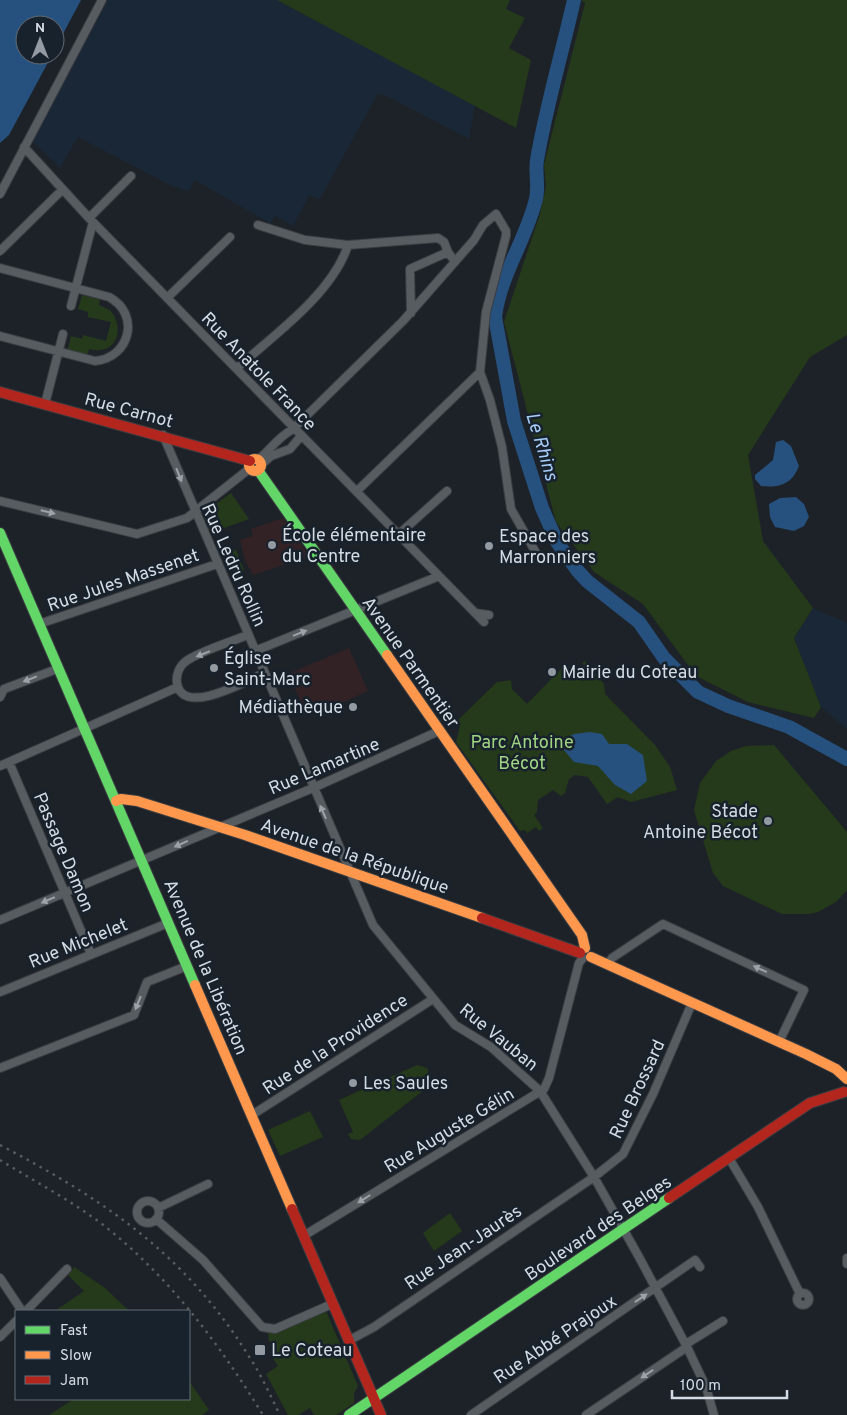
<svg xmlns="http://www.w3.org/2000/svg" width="847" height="1415" font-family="Overpass,sans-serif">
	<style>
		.built { fill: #1a2736 }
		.education { fill: #322226 }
		.green { fill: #253a1a }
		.water { fill: #26507d }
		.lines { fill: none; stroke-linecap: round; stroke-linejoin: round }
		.river { stroke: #26507d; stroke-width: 14 }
		.street-casing { stroke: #3a3d42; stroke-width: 10 }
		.fast-casing { stroke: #3a3d42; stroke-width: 12 }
		.slow-casing { stroke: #3a3d42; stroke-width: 12 }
		.jam-casing { stroke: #3a3d42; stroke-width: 12 }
		.street { stroke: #575c61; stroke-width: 8 }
		.fast { stroke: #63d668; stroke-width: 10 }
		.slow { stroke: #ff974d; stroke-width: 10 }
		.jam { stroke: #b3261e; stroke-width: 10 }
		.rail { stroke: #585c61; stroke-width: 2.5; stroke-dasharray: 2.5 5; stroke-linecap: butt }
		.oneway { fill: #9ca2a8 }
		.poi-dot { fill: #949aa2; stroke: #18222d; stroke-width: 2 }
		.labels { text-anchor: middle; stroke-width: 5; stroke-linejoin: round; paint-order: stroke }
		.street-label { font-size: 18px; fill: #d4dbe3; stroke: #18222d }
		.poi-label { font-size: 18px; fill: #d4dbe3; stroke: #18222d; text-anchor: start }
		.park-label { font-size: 18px; fill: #a0d683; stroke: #18222d }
		.water-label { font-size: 19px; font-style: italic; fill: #a7cdf9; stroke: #18222d }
	</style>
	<rect width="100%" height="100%" fill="#1d2228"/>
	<path class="built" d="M108,0H277L475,104L469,139L383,94L377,95L320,199L309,195L293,226L275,216L271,224L195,180L189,191L172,186L78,137L60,168L32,141Z
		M813,608L847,623V729L821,707L794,638Z"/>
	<path class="education" d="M283,518L309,556L253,575L245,560L240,540L253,536L251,529Z
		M349,648L368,691L326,710V712L321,715L306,712L288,674Z"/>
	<path class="green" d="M277,0H510L506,9L525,18L509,48L531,60L516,128Z
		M581,0H847V335L810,357L748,455L763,541L813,608L794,638L821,707L814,718L748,702L696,676L643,604L594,572L556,522L504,322L540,214L546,186L544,165L585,3Z
		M82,295L100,300L99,305L110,310C126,329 116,356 89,349L87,357L67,352L71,336L82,339L83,335L106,341L111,322L88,317V312L78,309Z
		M231,493L249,519L210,533L204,518L205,512Z
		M236,550L244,570L239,574L233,572L224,553Z
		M585,661L604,684L605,694L655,745L670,767L677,790L631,802L618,797L607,804L588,777L575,775L569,779L565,793L561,796L553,790L538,800L537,812L534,815L543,828L539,831L536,827L527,833L525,830L520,831L456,742L460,726L457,721L497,682L511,680L512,689L527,704L566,664L575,673L578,671L582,674L587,668L582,663Z
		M774,745L847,832V890L836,902L818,912L808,914H782L723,886L713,873L694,810L700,783L716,761L731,751L746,746Z
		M417,1065L427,1068L431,1079L429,1086L360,1140L351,1139L348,1134L353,1132L339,1100Z
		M310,1111L323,1137L280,1156L268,1130Z
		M450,1213L462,1231L434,1251L423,1233Z
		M74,1267L105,1288L129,1311H55L84,1291L68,1275Z
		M326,1311L358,1386L354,1394V1403L336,1415H314L310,1408L298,1415H288L266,1374L278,1366L272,1357L274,1346L269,1341L268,1333L277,1332Z
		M189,1381L209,1410L202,1415H49L74,1399H189Z"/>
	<path class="water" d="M0,0H81L55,49V25H25V55H52L9,135L0,143Z
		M783,440L791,446L799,466C792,484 780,488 761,486L755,479V475L773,460L776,442Z
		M796,497L804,504L809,517L804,526L794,531L775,527L770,517L769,504L780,498Z
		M590,732L602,734L609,744H627L643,755L647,781L631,794L615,785L598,766L574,762L563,749L562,740L574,734Z"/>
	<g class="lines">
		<path class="river" d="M574,0C562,53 546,107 537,160C535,173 539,186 536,199C526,240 500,275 495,317L514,421L542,508L557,542L577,570L587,581L639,622L664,658L698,692L728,706L789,727L847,759"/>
		<defs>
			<path id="street" d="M24,147L89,218L484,622
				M0,194L102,0
				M89,218L131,176
				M258,225L305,240L348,245L438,238L444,242L448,252
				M0,251L62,190
				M0,268L109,297C141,314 130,358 95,361L0,336
				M167,298L230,237
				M71,306L93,222
				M411,313L410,269L448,252L455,262
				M237,368C274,335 333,293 348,245
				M45,404L63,334
				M163,435L373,925L455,1025L491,1047L540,1091L594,1177L639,1257L687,1347L706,1387L714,1415
				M258,460C271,449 277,438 293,429L403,321L474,240L483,225L496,214L506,231V236L486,312L480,372L490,400L502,447L511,509L539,558
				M261,465L271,456L290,449L301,436
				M357,491L480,372
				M0,501L137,534L187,518L249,469
				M399,534L447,491
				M475,613L489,615
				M39,624L217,564
				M248,635C233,641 195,653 185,662C179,667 176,675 177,683C182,718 248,680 264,673
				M255,651L439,576
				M0,697L4,689L57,669
				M9,762L91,954
				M0,766L178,687
				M0,920L313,788L439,731
				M608,964L612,958L663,924L804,990L779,1042
				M0,992L168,923
				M0,1068L134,1015L147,982L187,966
				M252,1115L433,999
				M729,1158L758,1207L800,1294
				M137 1212a11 11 0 1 1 22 0a11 11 0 1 1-22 0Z
				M158,1208L208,1184
				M156,1219L203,1260L262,1327L275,1329L332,1304
				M305,1235L544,1089L549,1078L579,963L583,958
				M847,1258V1264
				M0,1278L22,1311
				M797 1299a6 6 0 1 1 12 0a6 6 0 1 1-12 0Z
				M26,1311L67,1269
				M0,1337L16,1321
				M348,1341L374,1327L594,1177L623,1154L653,1094L692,1003
				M686,1344L723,1321
				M471,1415L695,1260L700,1267
				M586,1415L687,1347"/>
			<path id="fast" d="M258,470L387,655
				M0,533L195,985
				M349,1415L669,1198"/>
			<path id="slow" d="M249 465a6 6 0 1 1 12 0a6 6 0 1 1-12 0Z
				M387,655L582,935L585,948
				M116,801L121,799L137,801L245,835L482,918
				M591,957L806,1054L836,1069L847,1079
				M195,985L292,1209"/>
			<path id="jam" d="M0,392L250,461
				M482,918L580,953
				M669,1198L810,1103L844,1092
				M292,1209L381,1415"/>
		</defs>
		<use href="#street" class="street-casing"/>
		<use href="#fast" class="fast-casing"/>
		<use href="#slow" class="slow-casing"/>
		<use href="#jam" class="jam-casing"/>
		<use href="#street" class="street"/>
		<use href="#fast" class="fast"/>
		<use href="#slow" class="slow"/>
		<use href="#jam" class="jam"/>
		<path class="rail" d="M0,1145C103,1199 185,1254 248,1355C261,1374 270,1395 280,1415
			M0,1160C37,1183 78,1204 112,1232C174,1283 221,1347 263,1415"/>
	</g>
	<defs><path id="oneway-solid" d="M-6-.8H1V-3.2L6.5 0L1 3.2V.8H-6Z" transform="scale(1.25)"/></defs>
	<g class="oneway">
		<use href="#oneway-solid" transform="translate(179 475) rotate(68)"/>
		<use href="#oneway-solid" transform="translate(48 512) rotate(14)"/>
		<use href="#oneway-solid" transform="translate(300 633) rotate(-22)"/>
		<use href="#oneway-solid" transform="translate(203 654) rotate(158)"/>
		<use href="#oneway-solid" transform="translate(30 679) rotate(159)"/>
		<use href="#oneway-solid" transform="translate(323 812) rotate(-114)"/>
		<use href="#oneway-solid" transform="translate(181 844) rotate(156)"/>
		<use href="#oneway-solid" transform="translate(48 900) rotate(157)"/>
		<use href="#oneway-solid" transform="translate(760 969) rotate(-155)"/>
		<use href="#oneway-solid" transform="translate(138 1003) rotate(112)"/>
		<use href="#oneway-solid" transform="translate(364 1199) rotate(148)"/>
		<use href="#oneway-solid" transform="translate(641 1298) rotate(-34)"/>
		<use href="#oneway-solid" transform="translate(647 1374) rotate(146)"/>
	</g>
	<g class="poi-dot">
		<circle cx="272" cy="545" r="5"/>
		<circle cx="489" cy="546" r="5"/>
		<circle cx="214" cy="668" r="5"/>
		<circle cx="552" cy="672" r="5"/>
		<circle cx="353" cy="707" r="5"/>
		<circle cx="768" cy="821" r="5"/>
		<circle cx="353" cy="1083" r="5"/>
		<rect x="254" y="1344" width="12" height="12" rx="2.5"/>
	</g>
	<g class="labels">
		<g class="street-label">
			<text transform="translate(259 371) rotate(46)" y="6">Rue Anatole France</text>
			<text transform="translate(129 410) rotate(15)" y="6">Rue Carnot</text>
			<text transform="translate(234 565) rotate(66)" y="6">Rue Ledru Rollin</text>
			<text transform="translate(123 580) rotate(-19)" y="6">Rue Jules Massenet</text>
			<text transform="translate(411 662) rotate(55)" y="6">Avenue Parmentier</text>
			<text transform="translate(324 766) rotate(-23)" y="6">Rue Lamartine</text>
			<text transform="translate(64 852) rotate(67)" y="6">Passage Damon</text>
			<text transform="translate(355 856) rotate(19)" y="6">Avenue de la République</text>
			<text transform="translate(78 943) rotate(-22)" y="6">Rue Michelet</text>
			<text transform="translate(206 967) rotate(67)" y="6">Avenue de la Libération</text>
			<text transform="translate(499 1037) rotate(39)" y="6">Rue Vauban</text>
			<text transform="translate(335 1044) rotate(-33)" y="6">Rue de la Providence</text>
			<text transform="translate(637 1089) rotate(-65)" y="6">Rue Brossard</text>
			<text transform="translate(449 1130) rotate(-31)" y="6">Rue Auguste Gélin</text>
			<text transform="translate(598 1228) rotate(-34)" y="6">Boulevard des Belges</text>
			<text transform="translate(463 1247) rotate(-34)" y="6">Rue Jean-Jaurès</text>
			<text transform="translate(555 1339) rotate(-34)" y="6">Rue Abbé Prajoux</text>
		</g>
		<g class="poi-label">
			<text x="282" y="541">École élémentaire<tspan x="282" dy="21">du Centre</tspan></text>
			<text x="499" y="542">Espace des<tspan x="499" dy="21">Marronniers</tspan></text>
			<text x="224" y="664">Église<tspan x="224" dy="21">Saint-Marc</tspan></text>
			<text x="562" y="678">Mairie du Coteau</text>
			<text x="343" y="713" text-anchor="end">Médiathèque</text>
			<text x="758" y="817" text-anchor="end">Stade<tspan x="758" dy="21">Antoine Bécot</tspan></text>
			<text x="363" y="1089">Les Saules</text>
			<text x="271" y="1356">Le Coteau</text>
		</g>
		<g class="park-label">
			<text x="522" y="748">Parc Antoine<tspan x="522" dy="21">Bécot</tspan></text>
		</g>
		<g class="water-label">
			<text transform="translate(543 446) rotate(73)" y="7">Le Rhins</text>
		</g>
	</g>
	<rect x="15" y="1310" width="175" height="90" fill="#18222d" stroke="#636c76"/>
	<rect x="25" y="1326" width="25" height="8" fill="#63d668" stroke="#636c76"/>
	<text x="60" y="1335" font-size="15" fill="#d4dbe3">Fast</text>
	<rect x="25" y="1351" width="25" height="8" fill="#ff974d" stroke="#636c76"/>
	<text x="60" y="1360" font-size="15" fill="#d4dbe3">Slow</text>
	<rect x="25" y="1376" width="25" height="8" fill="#b3261e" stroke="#636c76"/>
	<text x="60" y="1385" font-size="15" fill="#d4dbe3">Jam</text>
	<g transform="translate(40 40)"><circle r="24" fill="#18222d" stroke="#636c76"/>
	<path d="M0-4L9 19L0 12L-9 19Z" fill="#949aa2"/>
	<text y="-8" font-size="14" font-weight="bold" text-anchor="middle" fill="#d4dbe3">N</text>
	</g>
	<path d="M672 1390v8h115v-8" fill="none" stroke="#d4dbe3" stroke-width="2.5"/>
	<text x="680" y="1390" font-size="15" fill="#d4dbe3" stroke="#18222d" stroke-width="4" paint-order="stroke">100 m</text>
</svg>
